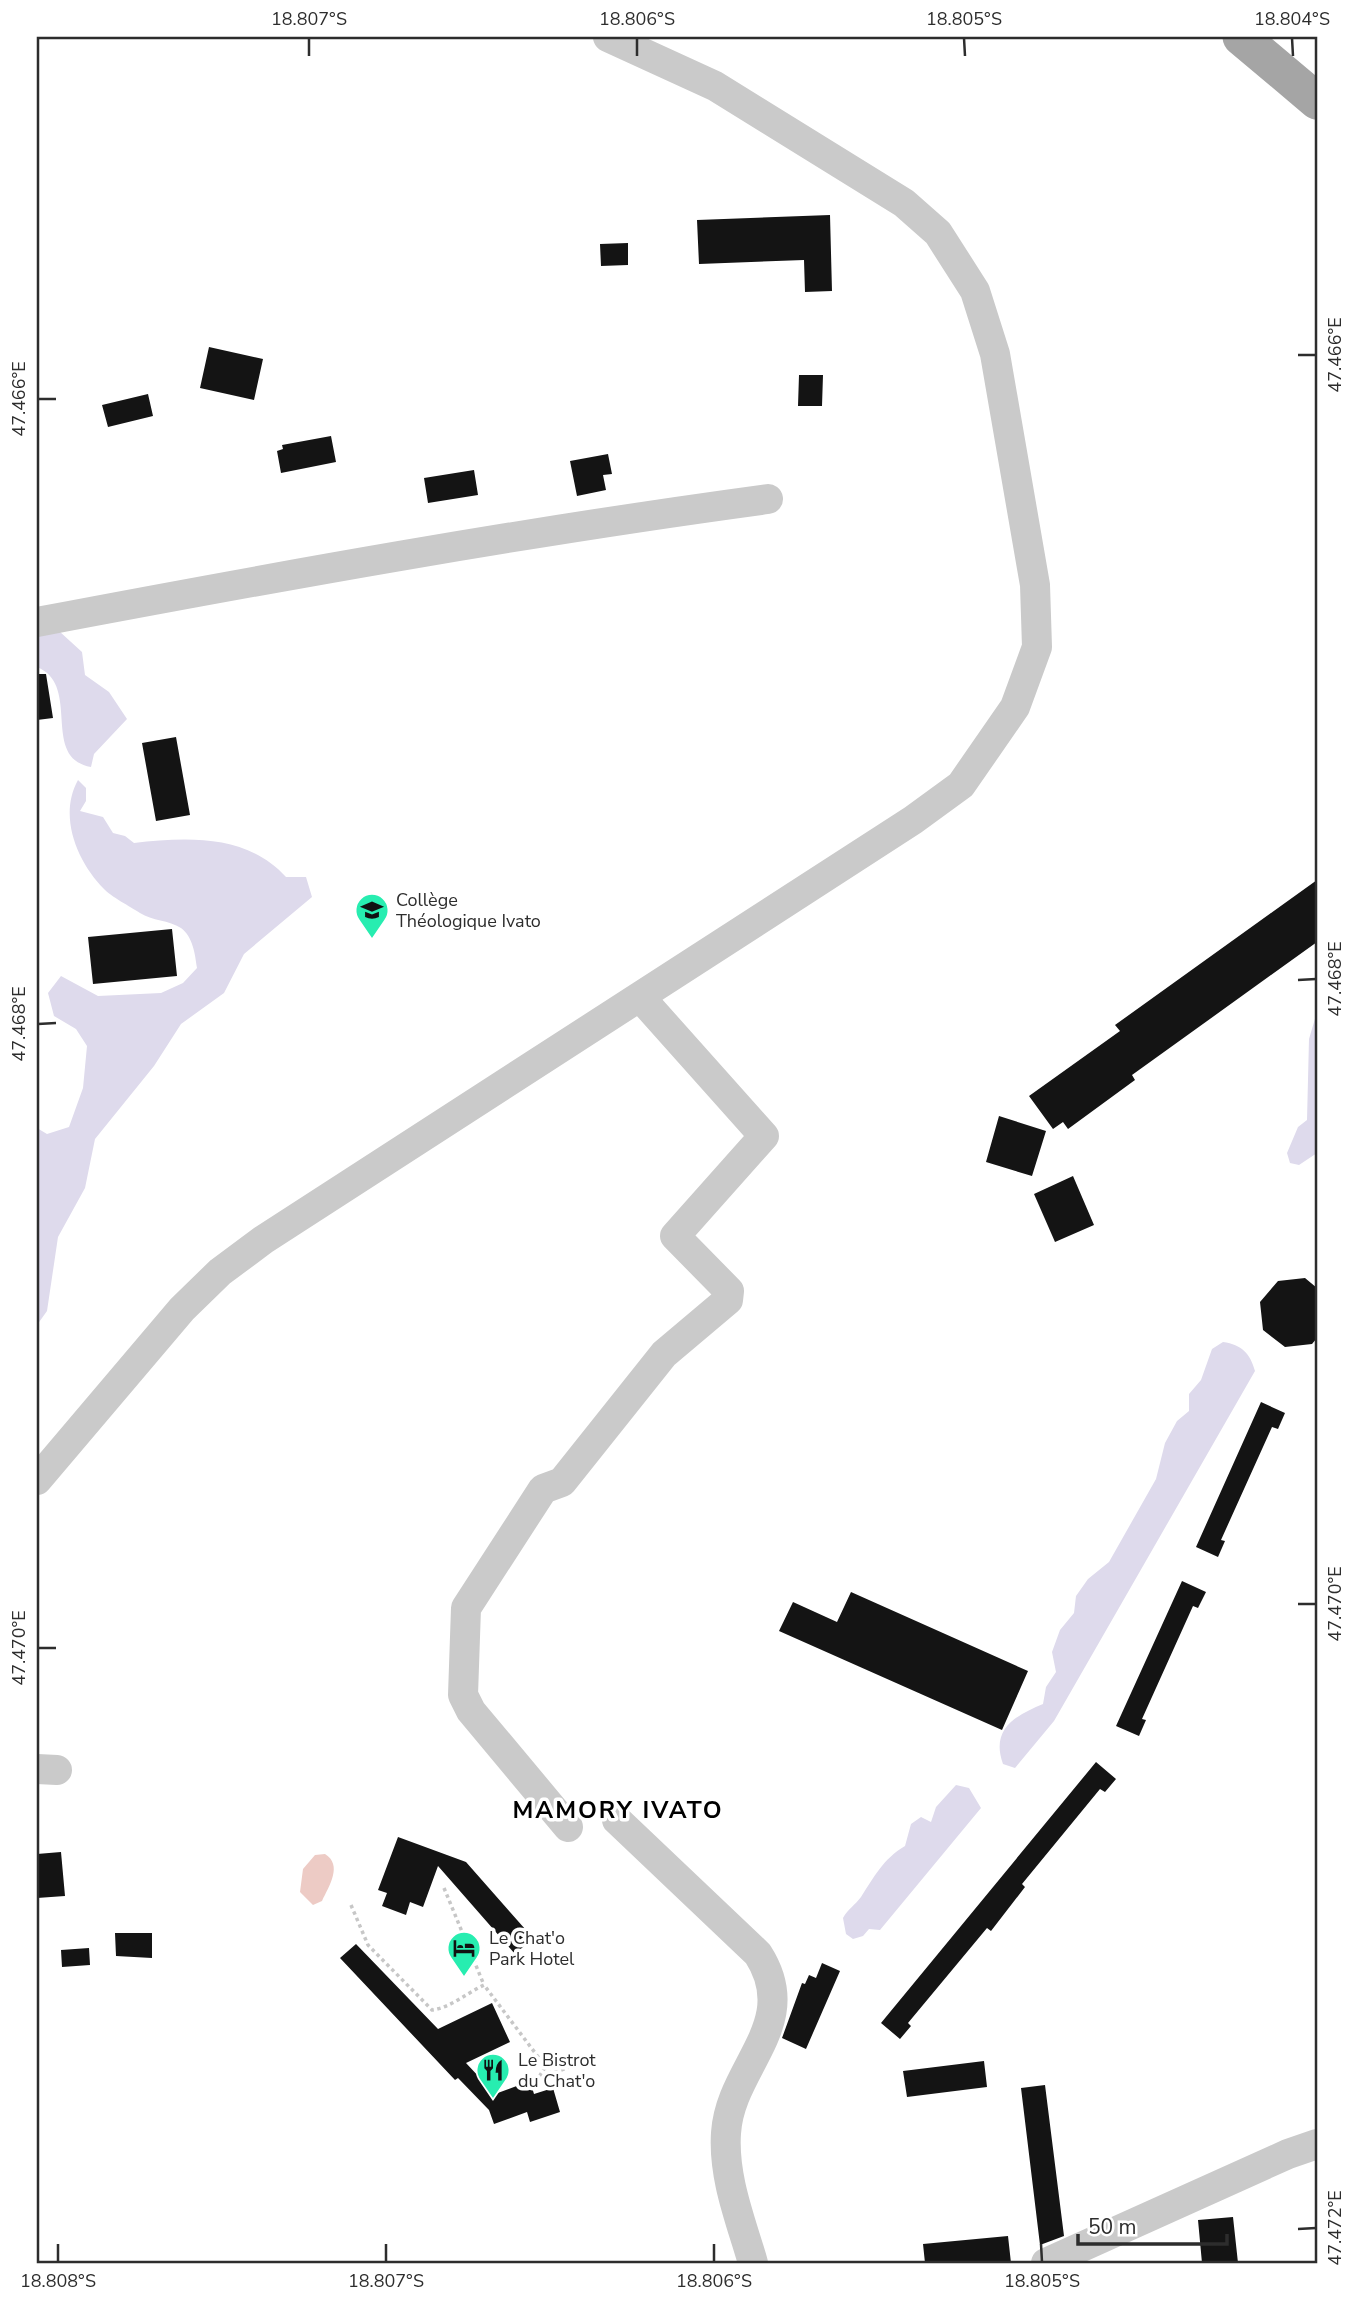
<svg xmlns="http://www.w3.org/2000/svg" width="1354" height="2300" font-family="'Nunito Sans',sans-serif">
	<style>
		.green { fill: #dedaec }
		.water { fill: #edcbc5 }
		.building { fill: #141414 }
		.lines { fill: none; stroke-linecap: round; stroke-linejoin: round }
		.path { stroke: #c7c7c7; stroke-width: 3.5; stroke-dasharray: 3.5 3.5; stroke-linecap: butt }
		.minor { stroke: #cacaca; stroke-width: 30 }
		.major { stroke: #a5a5a5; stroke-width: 37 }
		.ticks { fill: none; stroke: #2d2d2d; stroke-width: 2.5 }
		.labels { text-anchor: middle; stroke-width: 7; stroke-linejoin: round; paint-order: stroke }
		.poi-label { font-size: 18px; fill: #2d2d2d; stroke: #fff; text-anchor: start }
		.district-label { font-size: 24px; font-weight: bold; letter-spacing: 2px; fill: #000; stroke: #fff }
		.neatline { fill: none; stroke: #2d2d2d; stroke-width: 2.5 }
		.ticks-label { font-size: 18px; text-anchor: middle; fill: #2d2d2d }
	</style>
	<rect width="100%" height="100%" fill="#fff"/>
	<path class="green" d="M37,617L48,621L82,652L85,675L109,692L127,719L94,754L91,767C40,758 82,685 37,667Z
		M78,780L86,788V801L80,811L103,817L113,833L125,836L134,843C188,837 247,834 286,877H306L312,897L244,954L224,993L181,1024L154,1066L95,1139L85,1188L58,1237L47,1311L37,1325V1128L47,1134L69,1127L83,1088L87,1046L76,1029L54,1016L48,993L61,976L98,996L161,993L183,983L197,968C195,954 193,937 181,928C169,920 152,921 140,913C131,907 110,896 104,889C77,862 58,816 78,780Z
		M1317,1012V1153L1299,1165L1290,1163L1287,1153L1298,1127L1307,1120L1309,1039Z
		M1223,1342C1242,1345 1250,1353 1255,1371L1054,1721L1015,1768L1003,1764C990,1728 1017,1715 1043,1704L1046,1687L1056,1672L1052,1652L1060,1630L1074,1613L1076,1596L1088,1579L1109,1562L1156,1479L1165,1443L1177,1421L1189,1411V1394L1201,1380L1212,1349Z
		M956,1785L969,1788L981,1808L880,1930L869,1929L863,1936L853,1939L846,1934L843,1918C848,1909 855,1905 861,1897C874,1877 883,1859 905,1846L911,1824L921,1817L931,1822L936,1807Z"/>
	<path class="water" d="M325,1854C343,1865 329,1886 322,1901L313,1905L300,1892L303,1869L315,1855Z"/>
	<path class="building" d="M830,215L832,291L805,292L804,260L699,264L697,220Z
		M628,243V265L601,266L600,244Z
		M209,347L263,359L254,400L200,388Z
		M799,375H823L822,406H798Z
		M148,394L153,416L108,427L102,405Z
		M331,436L336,462L281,473L277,451L283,449L282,445Z
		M608,454L612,474L603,475L606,490L577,496L570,461Z
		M474,470L478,495L428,503L424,478Z
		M37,674H46L53,718L37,720Z
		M176,737L190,815L156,821L142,743Z
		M1317,880V942L1132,1075L1135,1080L1068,1129L1063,1122L1053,1129L1029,1096L1120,1031L1115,1025Z
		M172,929L177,976L93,984L88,937Z
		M999,1116L1046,1131L1032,1176L986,1162Z
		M1073,1176L1094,1225L1055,1242L1034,1194Z
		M1305,1278L1317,1288V1338L1312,1344L1285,1347L1263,1330L1260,1302L1278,1281Z
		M1261,1402L1285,1413L1278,1429L1272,1427L1221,1540L1225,1541L1218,1557L1196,1547Z
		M1182,1581L1206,1592L1198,1608L1193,1606L1142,1719L1146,1720L1139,1736L1116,1726Z
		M851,1592L1028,1671L1002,1730L779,1631L793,1602L837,1622Z
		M1096,1762L1116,1779L1105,1792L1100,1789L1022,1884L1025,1887L991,1931L987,1928L908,2023L911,2026L900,2039L881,2023Z
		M398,1837L466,1862L533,1938L515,1954L438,1866L423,1907L410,1902L406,1915L382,1906L387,1893L378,1890Z
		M61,1852L65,1896L37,1898V1854Z
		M115,1933H152V1958L116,1956Z
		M356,1944L438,2029L492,2003L510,2042L466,2063L495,2094L530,2081L534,2094L553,2088L560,2112L530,2122L527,2112L494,2124L489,2110L458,2078L455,2080L340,1958Z
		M89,1948L90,1965L62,1967L61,1950Z
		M822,1963L840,1971L806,2049L782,2038L802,1983L805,1984L809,1975L816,1978Z
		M984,2061L987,2087L907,2097L903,2071Z
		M1045,2085L1064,2236L1040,2245L1021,2088Z
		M1233,2217L1238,2263H1202L1198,2220Z
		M1008,2236L1011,2263H925L923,2244Z"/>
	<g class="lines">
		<path class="path" d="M444,1888L484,1985
			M351,1905L368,1945L432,2010C450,2008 467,1993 484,1985L551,2074L598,2056
			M532,2088L544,2069"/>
		<path class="minor" d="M37,622C280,576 523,532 768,499
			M37,1480L182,1309L220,1272L263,1240L913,820L961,785L1015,707L1037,647L1035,585L995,354L975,291L938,233L904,203L715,86L608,37
			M37,1769L57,1770
			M617,1820L758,1954C803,2024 730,2066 726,2133C723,2178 741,2221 753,2263
			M568,1827L471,1711L463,1695L466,1608L543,1489L562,1482L664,1354L728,1300L729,1291L675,1236L764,1136L640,997
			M1046,2263L1288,2154L1317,2144"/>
		<path class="major" d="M1241,37L1317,101"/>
	</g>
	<path class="ticks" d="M309,38V56M637,38V56M964,38L965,56M1292,38L1293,56M1298,355H1316M38,399H56M1298,980L1316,979M38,1024L56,1023M1298,1604H1316M38,1648H56M1298,2229L1316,2228M58,2244V2262M386,2244V2262M714,2244V2262M1041,2244L1042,2262"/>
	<defs>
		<symbol id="school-pin" viewBox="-11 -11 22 30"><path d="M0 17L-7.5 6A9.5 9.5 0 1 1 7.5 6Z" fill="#27edb0" stroke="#fff"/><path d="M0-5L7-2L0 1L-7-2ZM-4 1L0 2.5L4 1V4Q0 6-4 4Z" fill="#111"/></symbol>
		<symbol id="hotel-pin" viewBox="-11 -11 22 30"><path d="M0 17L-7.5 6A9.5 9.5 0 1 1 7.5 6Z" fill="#27edb0" stroke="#fff"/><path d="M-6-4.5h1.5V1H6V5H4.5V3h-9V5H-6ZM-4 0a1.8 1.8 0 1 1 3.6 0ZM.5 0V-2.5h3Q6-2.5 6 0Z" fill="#111"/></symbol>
		<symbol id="restaurant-pin" viewBox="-11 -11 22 30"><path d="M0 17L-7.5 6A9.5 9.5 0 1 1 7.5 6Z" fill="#27edb0" stroke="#fff"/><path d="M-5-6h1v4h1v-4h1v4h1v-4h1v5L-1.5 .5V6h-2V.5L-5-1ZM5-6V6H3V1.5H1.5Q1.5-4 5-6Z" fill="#111"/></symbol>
	</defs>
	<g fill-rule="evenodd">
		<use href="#school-pin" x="353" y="891" width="38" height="52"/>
		<use href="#hotel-pin" x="445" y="1929" width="38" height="52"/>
		<use href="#restaurant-pin" x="474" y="2051" width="38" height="52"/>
	</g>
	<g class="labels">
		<g class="poi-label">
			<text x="396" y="906">Collège<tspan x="396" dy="21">Théologique Ivato</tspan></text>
			<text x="489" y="1944">Le Chat'o<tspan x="489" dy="21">Park Hotel</tspan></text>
			<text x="518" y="2066">Le Bistrot<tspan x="518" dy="21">du Chat'o</tspan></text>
		</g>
		<g class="district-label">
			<text x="618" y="1818">MAMORY IVATO</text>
		</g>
	</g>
	<rect width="1354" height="2300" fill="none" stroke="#ffffff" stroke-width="77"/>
	<path d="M1078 2234v10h149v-10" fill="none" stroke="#2d2d2d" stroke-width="3.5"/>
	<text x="1088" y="2234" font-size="21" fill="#2d2d2d" stroke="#ffffff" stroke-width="5" paint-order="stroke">50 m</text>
	<rect x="38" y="38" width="1278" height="2224" class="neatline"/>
	<g class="ticks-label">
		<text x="309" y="25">18.807°S</text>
		<text x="637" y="25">18.806°S</text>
		<text x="964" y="25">18.805°S</text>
		<text x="1292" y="25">18.804°S</text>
		<text transform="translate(1335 355) rotate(-90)" y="6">47.466°E</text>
		<text transform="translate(19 399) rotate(-90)" y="6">47.466°E</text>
		<text transform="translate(1335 979) rotate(-90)" y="6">47.468°E</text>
		<text transform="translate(19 1024) rotate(-90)" y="6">47.468°E</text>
		<text transform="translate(1335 1604) rotate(-90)" y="6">47.470°E</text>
		<text transform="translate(19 1648) rotate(-90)" y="6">47.470°E</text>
		<text transform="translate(1335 2228) rotate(-90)" y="6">47.472°E</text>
		<text x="58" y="2287">18.808°S</text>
		<text x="386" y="2287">18.807°S</text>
		<text x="714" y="2287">18.806°S</text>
		<text x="1042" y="2287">18.805°S</text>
	</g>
</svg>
